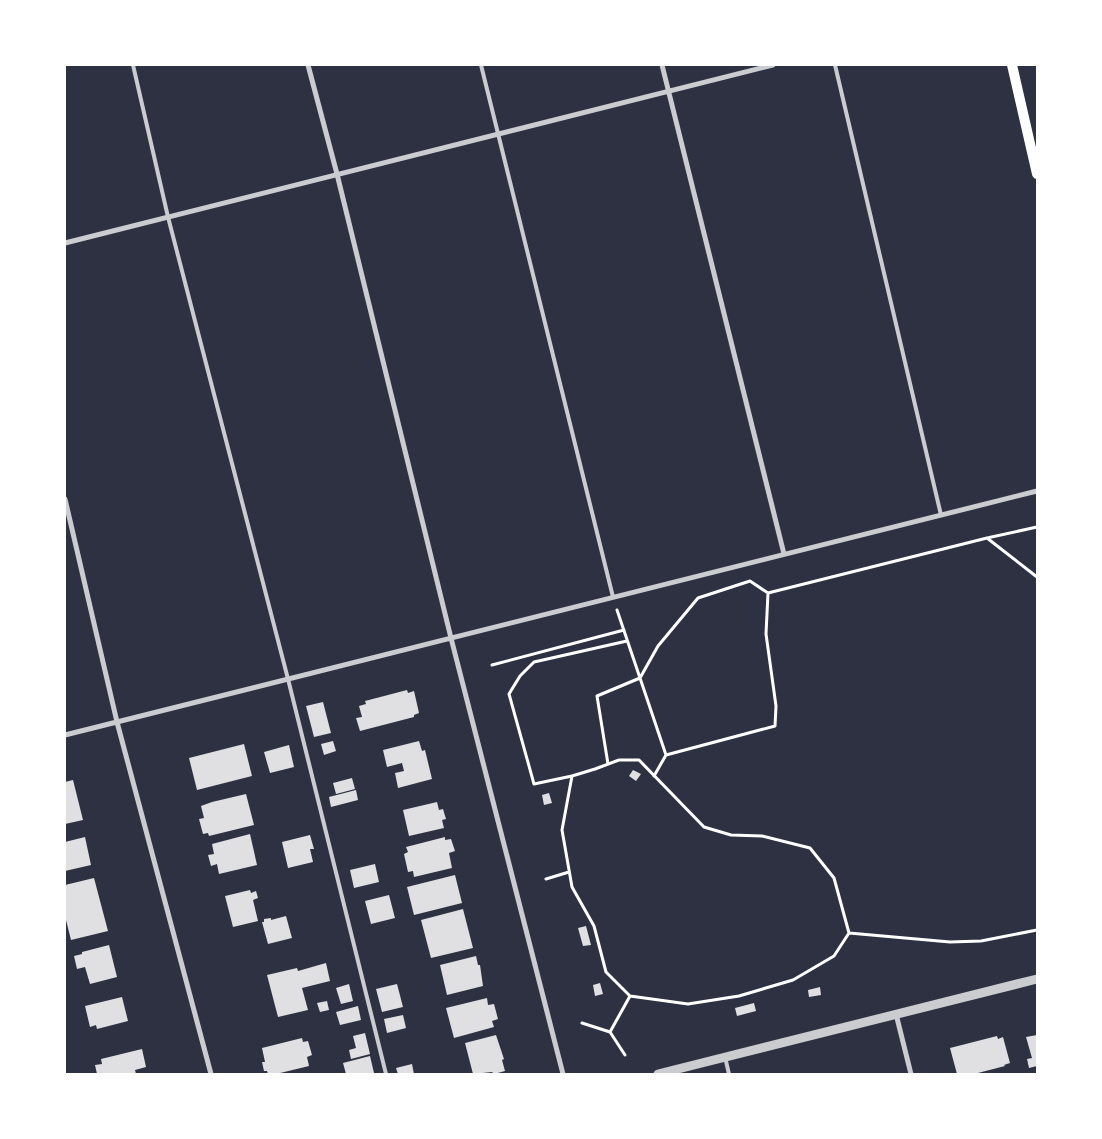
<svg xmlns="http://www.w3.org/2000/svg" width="1102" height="1139" font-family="'Fira Sans Condensed',sans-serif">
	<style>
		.building { fill: #e0e0e3 }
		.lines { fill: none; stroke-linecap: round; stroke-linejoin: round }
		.path { stroke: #fff; stroke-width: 3 }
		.service { stroke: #caccd0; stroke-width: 4 }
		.minor { stroke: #caccd0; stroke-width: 5 }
		.tertiary { stroke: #caccd0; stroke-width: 9 }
		.secondary { stroke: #fff; stroke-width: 10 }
	</style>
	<rect width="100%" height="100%" fill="#2d3142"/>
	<path class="building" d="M407,690L408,693L414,691L419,713L414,715V717L360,731L356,718L362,717L359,706L366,704L365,701Z
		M323,702L331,733L314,737L306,706Z
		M333,741L336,751L324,755L321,744Z
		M419,741L422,751L425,750L432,779L398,788L395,773L404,771L402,763L387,767L383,750Z
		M244,744L252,776L197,790L189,758Z
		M289,745L294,767L270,773L264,752Z
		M633,770L641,774L636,781L629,776Z
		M352,778L355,789L336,794L333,783Z
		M73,780L83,820L65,824V782Z
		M356,790L358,800L331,807L329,797Z
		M549,793L552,803L544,805L542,795Z
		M246,794L254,825L209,836L208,833L203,834L199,819L204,818L201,806L212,802Z
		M437,802L439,810L443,809L446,819L442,820L444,828L409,836L403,810Z
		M250,834L257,865L219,874L217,864L211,866L208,855L214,854L212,844Z
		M310,835L314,849H310L313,862L288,868L282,842Z
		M85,837L91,865L65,871V842Z
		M445,837V840L451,839L455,851L449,853L452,868L414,877L413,871L408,872L404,854L408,852L406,847Z
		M375,864L379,882L354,888L350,870Z
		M455,875L462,903L414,915L407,887Z
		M94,878L108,931L71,940L65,916V885Z
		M250,890L251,893L256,891L258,898L253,900L258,921L233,927L225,896Z
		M389,895L395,918L371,924L365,901Z
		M463,909L473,948L431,958L421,920Z
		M286,916L292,938L268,944L262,922H264V919L271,918V920Z
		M586,926L591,945L583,946L578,928Z
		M109,945L117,977L90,984L85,967L77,969L74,956L82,954V952Z
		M476,956L478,965H480L483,986L447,995L440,965Z
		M326,963L330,981L302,988L308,1010L278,1017L267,975L297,968L298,971Z
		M600,983L603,994L595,996L593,985Z
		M349,984L353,1001L341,1004L336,988Z
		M397,984L403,1007L382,1012L376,989Z
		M820,987L821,995L809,997L808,990Z
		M122,997L128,1021L97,1029L96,1025L90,1027L85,1006Z
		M487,998L488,1005L494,1004L498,1019L492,1021L494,1027L454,1038L446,1008Z
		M327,1001L329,1010L320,1012L317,1003Z
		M754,1003L756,1011L737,1016L735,1008Z
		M358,1006L361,1020L340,1025L336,1012Z
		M403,1015L406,1028L387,1033L384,1019Z
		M365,1033L370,1054L351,1059L349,1050L356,1048L353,1036Z
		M496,1035L504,1059L502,1060L505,1071L494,1074L492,1072L473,1074L465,1043Z
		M1037,1035V1066L1029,1068L1027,1059L1032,1058L1026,1037Z
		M997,1036L998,1039L1003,1037L1010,1063L1004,1065L1005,1066L974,1074H957L950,1048Z
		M302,1038L303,1042L308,1041L312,1055L307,1057L309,1066L276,1074H268L267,1071H264L262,1062H265L262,1048Z
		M142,1049L146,1067L135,1070L136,1074H97L95,1065L102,1064L101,1059Z
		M370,1056L374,1073L346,1074L343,1063Z
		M412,1064L414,1074H398L396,1068Z"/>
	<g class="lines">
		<path class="path" d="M987,538L1037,577
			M492,665L624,630
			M666,755L640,678L658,646L698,598L750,581L768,593
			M619,760H639L704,827L731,835L762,836L810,848L834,878L849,933L834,956L793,980L739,996L688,1004L630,996L606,972L594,926L572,887L562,830L572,776L595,769Z
			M608,764L597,696L640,678L617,610
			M572,776L534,784L509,694L520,676L534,662L627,641
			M654,776L666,755L775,726L776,706L766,634L768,593L987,538L1037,527
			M546,879L569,872
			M849,933L950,942L981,941L1037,930
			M582,1023L610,1032
			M625,1055L610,1032L630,996"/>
		<path class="service" d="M133,65L168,217L288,679L386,1074
			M481,65L613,597
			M835,65L941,515
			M725,1057L729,1074"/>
		<path class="minor" d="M308,65L337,174L451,638L563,1074
			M662,65L784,554
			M65,243L773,65
			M65,499L117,722L211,1074
			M65,735L1037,491
			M896,1014L911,1074"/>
		<path class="tertiary" d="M658,1074L1037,979"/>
		<path class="secondary" d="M1012,65L1037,174"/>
	</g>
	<rect width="1102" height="1139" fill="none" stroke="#ffffff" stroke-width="132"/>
</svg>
